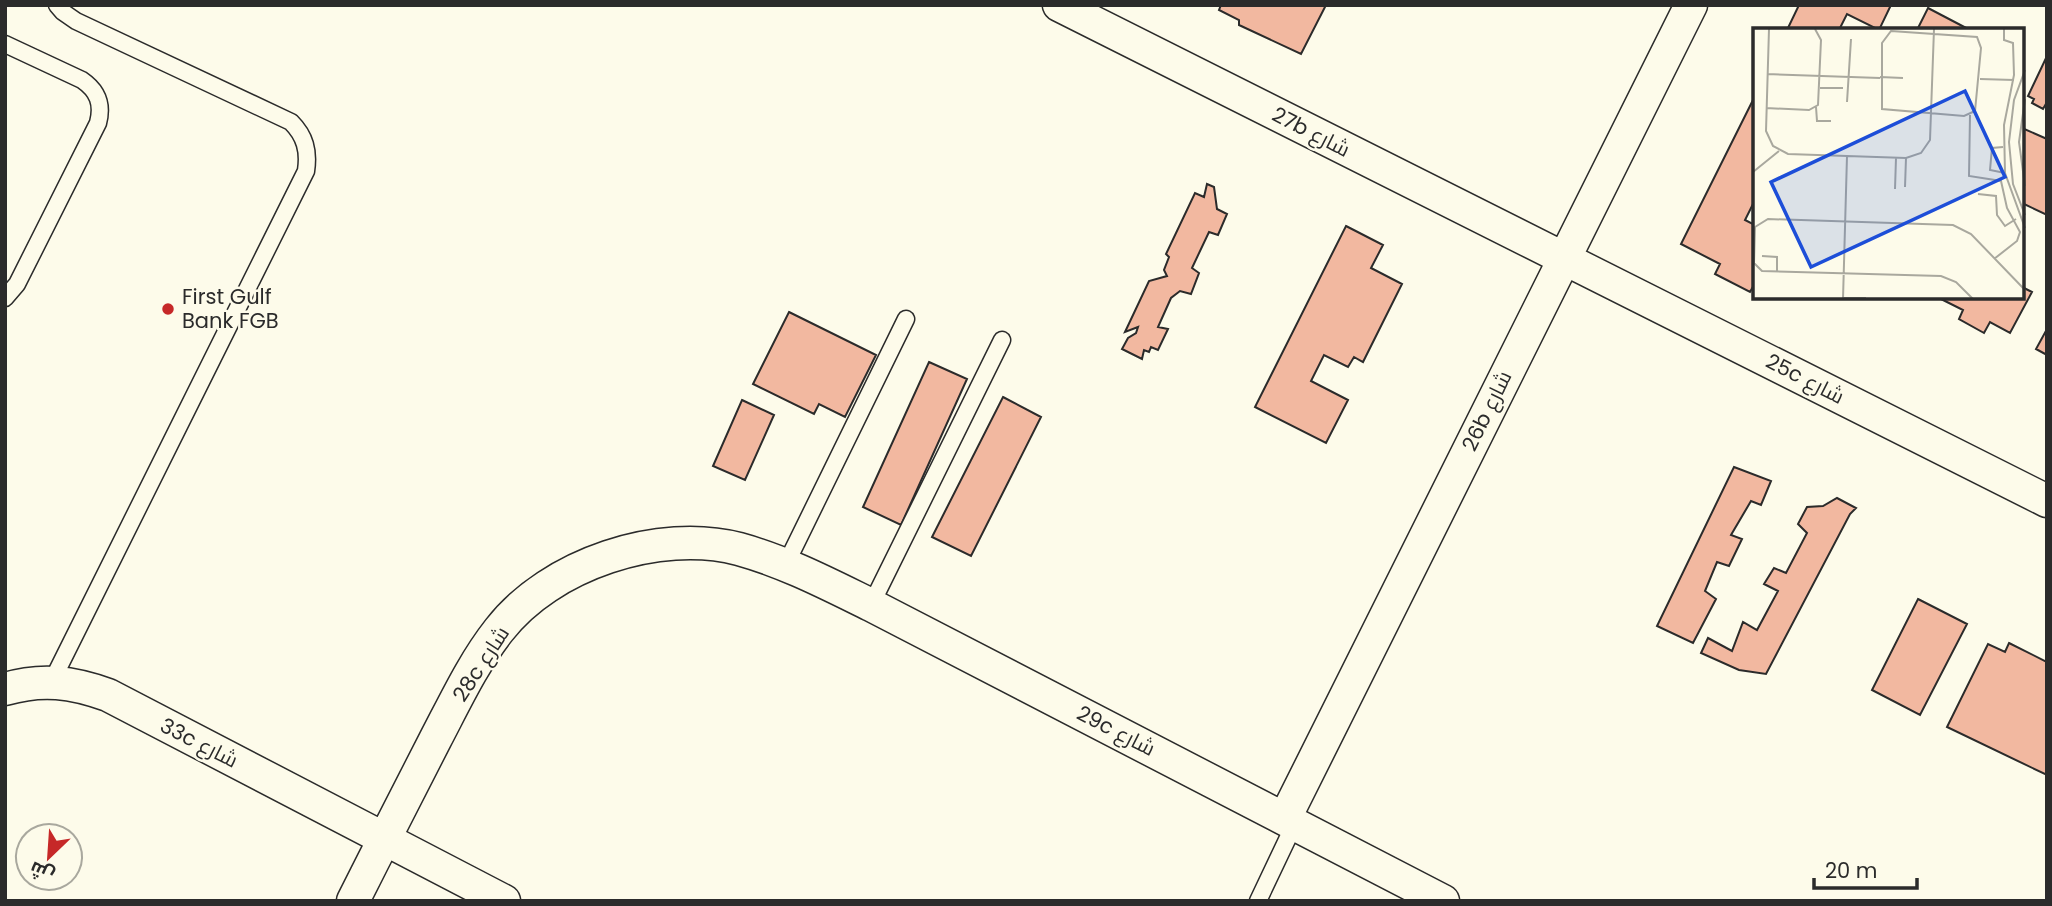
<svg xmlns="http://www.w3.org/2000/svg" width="2052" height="906" font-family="Poppins,Cairo,sans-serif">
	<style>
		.building { fill: #f2b8a0; stroke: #2b2b2b; stroke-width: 2 }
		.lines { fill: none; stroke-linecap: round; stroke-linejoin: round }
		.lane-casing { stroke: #2b2b2b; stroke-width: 19 }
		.street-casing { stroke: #2b2b2b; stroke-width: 35 }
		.lane { stroke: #fdfbea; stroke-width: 16 }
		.street { stroke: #fdfbea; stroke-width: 32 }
		.poi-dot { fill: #c62828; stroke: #fdfbea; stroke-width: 2.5 }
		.labels { text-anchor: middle; stroke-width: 5; stroke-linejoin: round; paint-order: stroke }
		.street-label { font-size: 21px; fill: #2b2b2b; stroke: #fdfbea }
		.poi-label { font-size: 21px; fill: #2b2b2b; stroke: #fdfbea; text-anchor: start }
		.inset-road { fill: none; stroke: #a9a89e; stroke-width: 2 }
		.view { fill: #1d4ed8; fill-opacity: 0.15; stroke: #1d4ed8; stroke-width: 3.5 }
		.inset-edge { fill: none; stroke: #2b2b2b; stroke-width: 3.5 }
	</style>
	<rect width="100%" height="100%" fill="#fdfbea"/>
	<path class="building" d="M1221,5H1326L1301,54L1239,25V20L1219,10Z
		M1799,5H1891L1879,30L1847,14L1839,30H1787Z
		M1928,8L1970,30H1917Z
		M2047,56V102L2043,109L2032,103L2034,99L2028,96Z
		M1755,96V200L1745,220L1755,225V283L1750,292L1715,274L1720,264L1681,244Z
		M2022,128L2047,139V215L2022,203Z
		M1207,184L1214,187L1217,209L1227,214L1218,235L1209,232L1192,268L1199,273L1191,294L1180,291L1171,298L1158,327L1168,329L1158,350L1151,347L1149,352L1144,350L1142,359L1122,349L1128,338L1136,333L1138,327L1125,332L1149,281L1167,276L1164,270L1169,257L1166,254L1195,193L1204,197Z
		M1346,226L1383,245L1371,268L1402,284L1363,362L1354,357L1348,367L1324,355L1311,381L1348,400L1326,443L1255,407Z
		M2022,287L2032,292L2010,333L1990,322L1984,333L1959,319L1963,310L1939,298H2022Z
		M789,312L876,355L845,417L819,404L814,414L753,384Z
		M2047,329V355L2036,349Z
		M929,362L967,379L901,525L863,507Z
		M1003,397L1041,417L971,556L932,537Z
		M742,400L774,415L745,480L713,466Z
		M1734,467L1771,481L1761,505L1751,501L1731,535L1742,539L1729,566L1717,562L1705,591L1716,599L1693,643L1657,626Z
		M1837,498L1856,508L1850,514L1766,674L1739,670L1701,653L1708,638L1732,651L1743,622L1757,630L1778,591L1764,584L1774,568L1786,573L1807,533L1798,524L1807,507L1823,506Z
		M1918,599L1967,624L1920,715L1872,690Z
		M2009,643L2047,662V775L1947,727L1988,644L2005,652Z"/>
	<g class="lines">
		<defs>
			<path id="lane" d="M5,44L82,80C98,91 103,104 98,123L17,284L5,298
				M786,564L906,319
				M871,605L1002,340
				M52,681L306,171C309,151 305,136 291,122L76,21L63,12L57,5
				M1258,901L1295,823"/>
			<path id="street" d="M1059,5L2047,501
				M5,689C42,678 72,682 108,695L504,901
				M1285,818L1691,5
				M353,901C380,847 408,793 435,740C455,702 473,663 499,630C550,564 659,528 739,549C786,562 828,584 871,605L1443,901"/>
		</defs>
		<use href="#lane" class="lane-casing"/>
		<use href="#street" class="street-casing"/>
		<use href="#lane" class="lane"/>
		<use href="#street" class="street"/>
	</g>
	<circle class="poi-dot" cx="168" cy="309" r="7"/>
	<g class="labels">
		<g class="street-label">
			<text transform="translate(1311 132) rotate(27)" y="7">27b شارع</text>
			<text transform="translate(1805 379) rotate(27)" y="7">25c شارع</text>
			<text transform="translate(1487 411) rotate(-64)" y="7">26b شارع</text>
			<text transform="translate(481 664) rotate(-57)" y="7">28c شارع</text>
			<text transform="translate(1116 731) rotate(27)" y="7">29c شارع</text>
			<text transform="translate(199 743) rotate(27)" y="7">33c شارع</text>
		</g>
		<g class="poi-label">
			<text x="182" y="304">First Gulf<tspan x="182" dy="24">Bank FGB</tspan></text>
		</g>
	</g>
	<g transform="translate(1753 28)">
		<rect width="271" height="271" fill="#fdfbea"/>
		<path class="inset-road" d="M16,1L13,103L20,118L35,126L153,130L168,125L177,112L181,1M251,1V12L260,15L261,47L251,97L252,145L272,200M138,3L224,9L228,20L222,83L211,88L129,81V15ZM272,42L261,72L256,114L260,156L272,187M14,46L127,50M127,49L150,50M227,51L261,52M67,60H90M272,71L266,114L272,158M94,74L98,11M63,79L64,93H78M13,80L56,82L65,77L68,12L62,1M217,87L216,148L248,153L254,180L267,204L264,213L241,231M250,119L239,120L237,142L252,145M0,144L26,123M152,159L153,130M142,161L143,130M225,166L243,168L244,187L252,198L263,191M9,228L24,229V243M90,270H113M90,271L94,128M220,271L203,254L188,248L9,243L1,235L2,199L15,191L200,197L218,206L272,262"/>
		<path class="view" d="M212,63L252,149L58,239L18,154Z"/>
		<rect width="271" height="271" class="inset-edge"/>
	</g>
	<rect width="2052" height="906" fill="none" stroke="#2b2b2b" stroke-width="14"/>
	<g transform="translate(49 857) rotate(205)"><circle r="33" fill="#fdfbea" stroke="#a9a89e" stroke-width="2"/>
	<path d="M0-5L12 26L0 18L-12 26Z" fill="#c62828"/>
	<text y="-10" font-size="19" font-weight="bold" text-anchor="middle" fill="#2b2b2b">ش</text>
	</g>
	<path d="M1814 878v10h103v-10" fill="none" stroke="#2b2b2b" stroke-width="3.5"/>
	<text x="1825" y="878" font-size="21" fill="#2b2b2b" stroke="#fdfbea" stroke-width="5" paint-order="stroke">20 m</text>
</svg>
